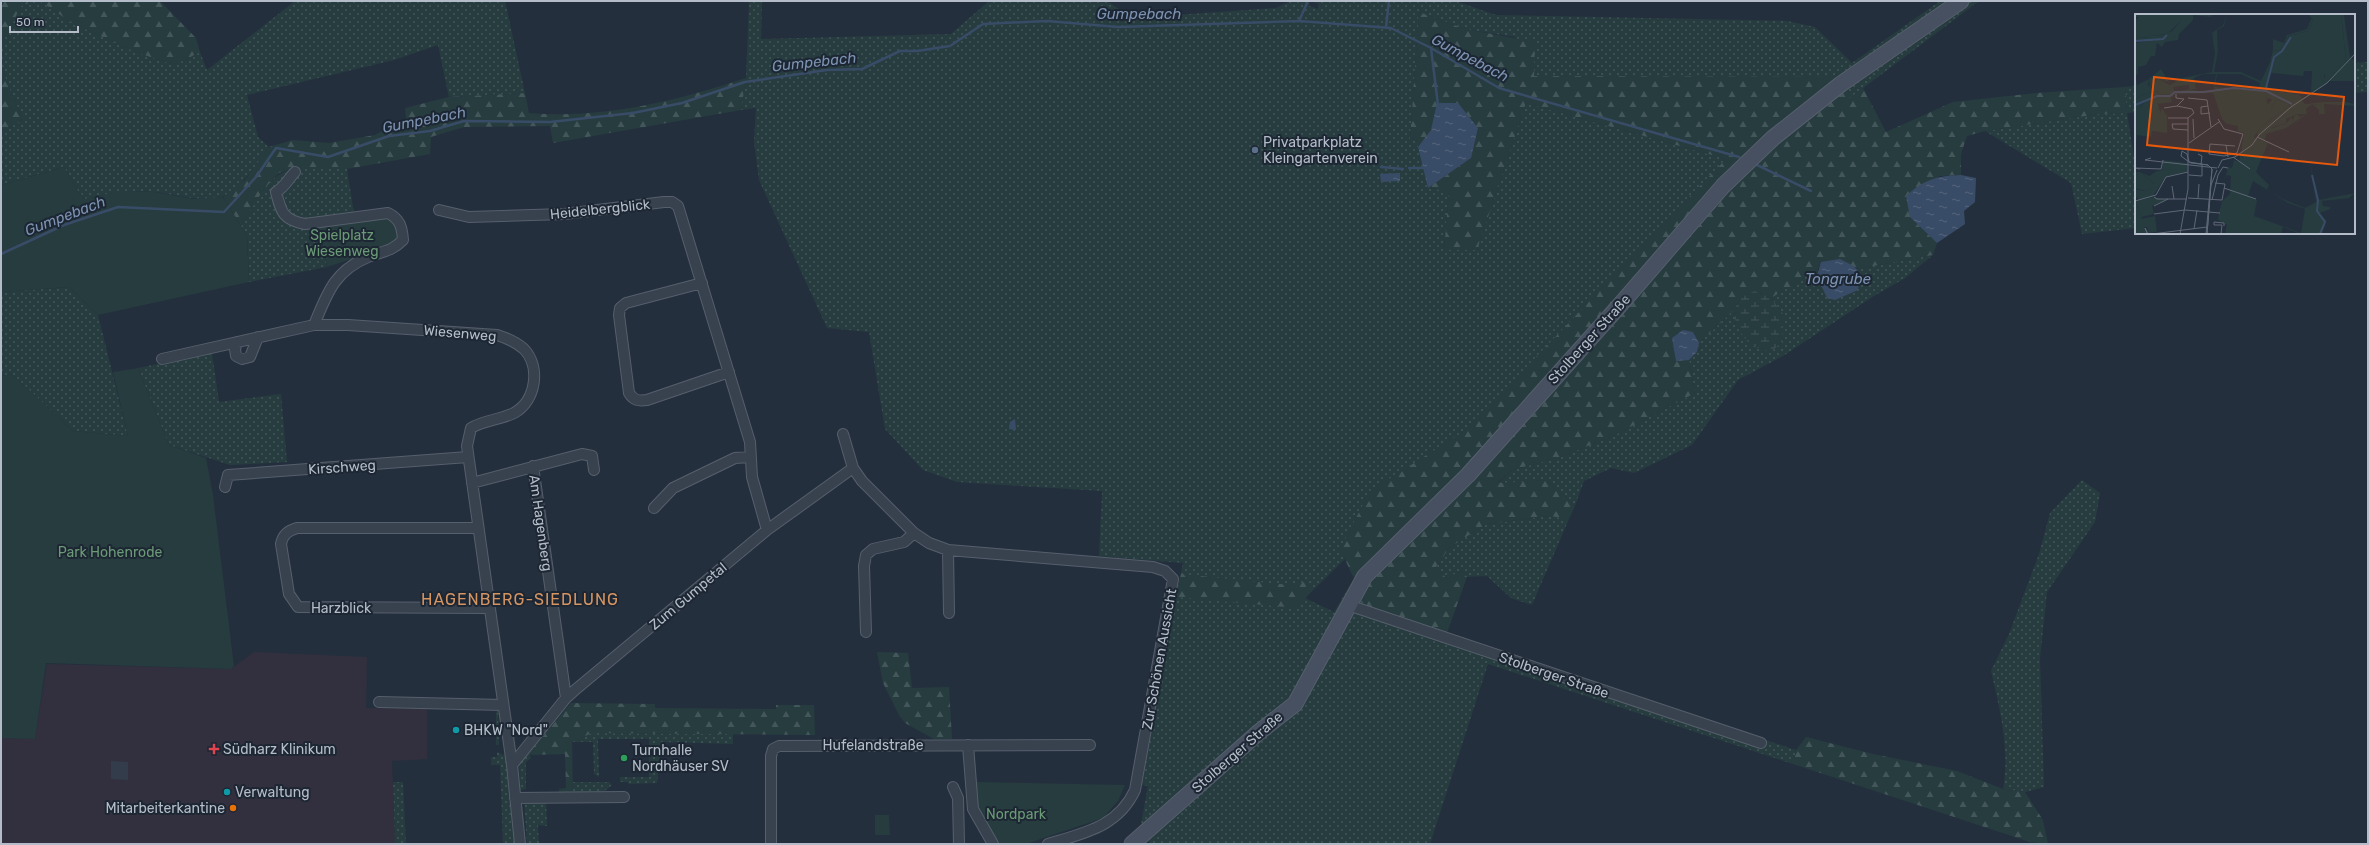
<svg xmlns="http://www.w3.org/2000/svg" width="2369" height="845" font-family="Rubik,sans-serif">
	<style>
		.medical { fill: #32303f }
		.airport { fill: #323c4b }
		.grass { fill: url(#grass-dots) }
		.forest { fill: url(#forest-firs) }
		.wetland { fill: url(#wetland-marsh) }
		.park { fill: #263c3f }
		.water { fill: url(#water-ripples) }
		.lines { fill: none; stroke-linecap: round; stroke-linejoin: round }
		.stream { stroke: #394c67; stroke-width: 2.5 }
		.minor-casing { stroke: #565f6c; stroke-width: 12 }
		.secondary-casing { stroke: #565f6c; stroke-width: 17 }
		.minor { stroke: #38414e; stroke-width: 10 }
		.secondary { stroke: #465061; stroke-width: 15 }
		.service-dot { fill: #5c6f8a; stroke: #1d2633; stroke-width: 1.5 }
		.culture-dot { fill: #0f9aa8; stroke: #1d2633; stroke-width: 1.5 }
		.health-dot { fill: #e0444e; stroke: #1d2633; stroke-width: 1.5 }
		.leisure-dot { fill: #2e9e5b; stroke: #1d2633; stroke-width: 1.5 }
		.food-dot { fill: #e8710a; stroke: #1d2633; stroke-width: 1.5 }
		.labels { text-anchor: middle; stroke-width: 4; stroke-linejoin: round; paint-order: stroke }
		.poi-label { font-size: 14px; fill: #b4bcc9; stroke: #1d2633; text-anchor: start }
		.street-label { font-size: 14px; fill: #b4bcc9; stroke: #1d2633 }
		.park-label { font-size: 14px; fill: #6b9a76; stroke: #1d2633 }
		.water-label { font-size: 15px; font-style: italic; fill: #7c92b1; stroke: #1d2633 }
		.quarter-label { font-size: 16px; letter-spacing: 1px; fill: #d59563; stroke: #1d2633 }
		.inset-river { fill: none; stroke: #394c67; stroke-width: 2 }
		.inset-road { fill: none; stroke: #5e6776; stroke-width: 1 }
		.view { fill: #e8590c; fill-opacity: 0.15; stroke: #e8590c; stroke-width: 2 }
		.inset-edge { fill: none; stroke: #b4bcc9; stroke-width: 2 }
	</style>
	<defs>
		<pattern id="grass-dots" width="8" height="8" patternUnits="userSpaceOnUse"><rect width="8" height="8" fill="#263c3f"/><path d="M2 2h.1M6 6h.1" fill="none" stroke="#435659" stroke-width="1.8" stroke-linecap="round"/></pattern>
		<pattern id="forest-firs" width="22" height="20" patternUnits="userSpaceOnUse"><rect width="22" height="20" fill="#263c3f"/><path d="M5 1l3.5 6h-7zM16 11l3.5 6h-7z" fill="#435659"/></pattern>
		<pattern id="wetland-marsh" width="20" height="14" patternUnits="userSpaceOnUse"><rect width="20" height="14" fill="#263c3f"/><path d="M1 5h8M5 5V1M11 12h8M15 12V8" fill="none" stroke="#435659"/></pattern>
		<pattern id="water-ripples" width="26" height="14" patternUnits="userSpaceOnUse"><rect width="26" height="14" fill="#394c67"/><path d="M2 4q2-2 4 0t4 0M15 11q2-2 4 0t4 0" fill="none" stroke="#53647b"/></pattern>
	</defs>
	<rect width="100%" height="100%" fill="#242f3e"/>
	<path class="medical" d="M254,652L367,657L366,708L427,709V759L392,761L395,844H1V738L35,739L47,664L231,669Z"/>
	<path class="airport" d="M111,761L128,762V780L111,779Z"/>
	<path class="grass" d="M34,1H40L72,23L138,53L175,65L200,52L207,70L295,1H505L525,93L449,97L438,45L394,60L247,95L258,137L269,147C256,165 244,185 224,196C209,204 172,194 155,192C130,190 108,194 85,199L78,191L64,167L1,185V133L23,119L6,81L1,52V46L21,6Z
		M749,1H762L761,39L951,34L989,1H1107L1132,18L1276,8L1291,1H1310L1309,6L1318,9L1319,4L1311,1H1455L1496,15L1787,21L1815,27L1852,63L1940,1H1979L1850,98L1578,76H1533L1515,37L1465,29L1419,12L1410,139L1416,138L1428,188L1449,191L1444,249L1477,250L1526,103L1726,159L1466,431L1370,491L1341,549L1345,559L1305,598L1334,612L1354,578L1367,606L1796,750L1793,764L1488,664L1430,844H1150L1141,824L1148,786L1142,785L1169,630L1183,563L1099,556L1102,491L957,482L923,470L885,429L869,332L827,328L759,180L754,142L756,108L741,110L746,78Z
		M2368,62V92L2354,93V63Z
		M2136,86V112L2127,113L2136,170V228L2082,234L2071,183L1985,131L2099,114L2127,113L2125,87Z
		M292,169H347L355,220L319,226L327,267L249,282L247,237L241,226C255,203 266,176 292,169Z
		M1933,255L1905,278L1874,296L1783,356L1738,380L1692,445L1634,473L1611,468L1584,481L1575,506L1548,480L1497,484L1512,470L1558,458L1615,435L1695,393L1689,360L1697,352L1699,343L1734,310L1736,326L1784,315L1771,298L1818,269L1817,276L1860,277L1857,269Z
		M69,287L98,315L128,436L73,431L12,374L1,376V292Z
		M212,353L219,402L281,394L287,462L230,465L169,445L138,368Z
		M2082,480L2100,493L2095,522L2047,592L2040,658L2044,787L2025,792L2003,789C2010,750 2000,709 1991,671L2009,634L2039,554L2050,513Z
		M1550,516L1569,519L1532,605L1511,598L1487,576L1467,577L1462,571L1446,578L1436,567L1449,548L1486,524Z
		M496,709H498L499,745H496Z
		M592,733L733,734V744L662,742L657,783L628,784V782H620V777H649V739H598L599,777L594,774L593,742H572Z
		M497,752L506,756L515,844H503L500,765H491V757H497Z
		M529,753L531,758L526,762V789L520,790L519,764Z
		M393,782H403L406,844H395Z
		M573,782H609L612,785L602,793H573Z
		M524,801H546L547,826L538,825L539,844H527Z"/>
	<path class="forest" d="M1,1H34L21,6L1,46Z
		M40,1H160L196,38L200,52L175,65L138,53L72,23Z
		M1419,12L1465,29L1535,42L1534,76L1835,77L1850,98L1863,88L1886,132L1953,102L2036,93L2125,87L2127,113L2099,114L1985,131L1967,136L1961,154V175L1939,176L1910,217L1937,243L1933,255L1857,269L1855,267L1821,262L1818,269L1771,298L1754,291L1740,298L1734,310L1699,343L1693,332L1676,360H1689L1695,393L1615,435L1558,458L1512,470L1497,483L1548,480L1575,506L1569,519L1550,516L1486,524L1449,548L1436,567L1446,578L1462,571L1467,577L1447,633L1367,606L1340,549L1370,491L1466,430L1726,159L1526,103L1477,250H1444L1449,191L1428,188L1471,158L1431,130L1418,147L1416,138L1410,139Z
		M1,52L6,81L23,119L1,133Z
		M746,78L741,110L553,143L550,126L464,127L431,137L430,154L347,169H292L279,173L263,190L241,226L223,197L246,179L269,147L293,140L329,143L375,135L406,118L405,108L449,97L525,93L529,113C604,119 676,101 746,78Z
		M1181,574L1290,585L1305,582L1312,591L1296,608L1176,597Z
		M877,652L908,653L912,688L949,687L952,739H934L905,723L899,715L883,683Z
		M571,703L655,704V708L776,709V705H814L815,735L592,733L572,742L573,793H559V789L566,788L565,754L532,755L529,753Z
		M1806,737L1873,754L1957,771L2003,789L2025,792L2043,820L2048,844L2030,842L1793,764L1796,750Z"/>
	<path class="wetland" d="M1754,291L1771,298L1784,315L1782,343L1770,352L1750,345L1736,326L1734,310L1740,298Z"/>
	<path class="park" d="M64,167L78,191L85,199L116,192H154L194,199L223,197L247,236L249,282L98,315L69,287L1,292V185Z
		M387,218L394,222L399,237L391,246L327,267L318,226Z
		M138,368L169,445L206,458L213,495L234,666L231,669L46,663L35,739L1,738V376L12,374L73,431L128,436L113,372Z
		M976,782L1125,785L1118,801L1103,818L1026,844H1000L978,811Z
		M875,815H889L890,835H875Z"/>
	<path class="water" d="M1437,103H1458L1478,128L1471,158L1428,188L1418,147L1431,130Z
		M1400,173V181L1381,182L1380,174Z
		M1961,175L1976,178L1975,202L1964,211L1965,224L1937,243L1910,217L1906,196C1925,179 1937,176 1961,175Z
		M1840,259C1858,268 1862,269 1858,290L1835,300L1827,298L1817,276L1821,262Z
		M1683,330L1693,332L1699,343L1697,352L1689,360L1676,361L1672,338Z
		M1015,419L1016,430L1009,429L1010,422Z"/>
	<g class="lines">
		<path class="stream" d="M1299,21L1308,1
			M1386,27L1389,1
			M1431,48L1438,105
			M1757,165L1811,191
			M1381,167L1403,169
			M1409,168H1425
			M1,254L64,225L118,207L224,212L256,177L276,148L328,157L389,136L430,131L464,121L550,122L633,113L682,103L745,82L827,70L862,69L900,51H917L950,46L983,24L1047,21L1118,27L1299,21L1391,28L1431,48L1499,88L1739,157"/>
		<defs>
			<path id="minor" d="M295,172C288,179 285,187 276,192C281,212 283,220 305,224L388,213C400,219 402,227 403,240C391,252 383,251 368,257C334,271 327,294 314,325
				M439,210L469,217L564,214L664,202H672L678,206L750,442L752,477L767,530
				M702,283L626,303L620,308L619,315L629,393C634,401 639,401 647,400L729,372
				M237,342L235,349L236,356L242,359L250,357L258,337
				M162,359L314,325H348L497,335C507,338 516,342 524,349C541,367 536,401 514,413C500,420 484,420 471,428L467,446L512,765L520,844
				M843,434L853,468L862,481L914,533L929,543L948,550L1153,567L1165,571L1173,579L1135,790C1118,827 1084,833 1048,844
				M533,466L566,698
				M472,483L582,454L592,456L594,470
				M225,487L228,475L468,457
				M654,508L673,488L735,458L750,457
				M478,528H297C288,531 283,534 281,544L289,594L298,607L489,608
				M948,550L949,613
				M1348,605L1761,743
				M866,632L864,566L866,555L873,549L904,542L914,533
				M379,702L503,705
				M968,745L973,809L993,844
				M512,765L566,698L575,690L767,530L853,468
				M953,787L958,798L959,844
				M515,798L624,797
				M771,844V756L773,749L779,746L1090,745"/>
			<path id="secondary" d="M1132,844L1259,732L1295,704L1365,576L1468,475L1620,305L1723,186L1773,138L1841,84L1961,1"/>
		</defs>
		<use href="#minor" class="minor-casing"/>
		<use href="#secondary" class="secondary-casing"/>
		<use href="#minor" class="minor"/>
		<use href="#secondary" class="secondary"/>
	</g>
	<circle class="service-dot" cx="1255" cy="150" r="4"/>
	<g class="culture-dot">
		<circle cx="456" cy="730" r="4"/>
		<circle cx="227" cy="792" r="4"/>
	</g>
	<path class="health-dot" d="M212 743h4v4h4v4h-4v4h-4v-4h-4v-4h4z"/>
	<circle class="leisure-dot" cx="624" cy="758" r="4"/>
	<circle class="food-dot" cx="233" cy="808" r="4"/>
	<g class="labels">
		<g class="poi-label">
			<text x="1263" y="147">Privatparkplatz<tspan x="1263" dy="16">Kleingartenverein</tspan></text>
			<text x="464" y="735">BHKW "Nord"</text>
			<text x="223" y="754">Südharz Klinikum</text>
			<text x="632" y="755">Turnhalle<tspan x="632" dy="16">Nordhäuser SV</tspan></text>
			<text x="235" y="797">Verwaltung</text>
			<text x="225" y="813" text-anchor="end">Mitarbeiterkantine</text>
		</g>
		<g class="street-label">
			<text transform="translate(600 209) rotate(-6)" y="5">Heidelbergblick</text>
			<text transform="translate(460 333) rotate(5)" y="5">Wiesenweg</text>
			<text transform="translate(1589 339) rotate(-48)" y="5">Stolberger Straße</text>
			<text transform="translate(342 467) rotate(-4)" y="5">Kirschweg</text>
			<text transform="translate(541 523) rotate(82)" y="5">Am Hagenberg</text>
			<text transform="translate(688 596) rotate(-40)" y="5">Zum Gumpetal</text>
			<text x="341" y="613">Harzblick</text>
			<text transform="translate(1159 659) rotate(-80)" y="5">Zur Schönen Aussicht</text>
			<text transform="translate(1554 675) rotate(19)" y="5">Stolberger Straße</text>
			<text x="873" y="750">Hufelandstraße</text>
			<text transform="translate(1237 752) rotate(-41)" y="5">Stolberger Straße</text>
		</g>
		<g class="park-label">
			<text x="342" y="240">Spielplatz<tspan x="342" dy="16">Wiesenweg</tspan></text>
			<text x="110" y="557">Park Hohenrode</text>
			<text x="1016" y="819">Nordpark</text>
		</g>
		<g class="water-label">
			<text x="1139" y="19">Gumpebach</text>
			<text transform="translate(1470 58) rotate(28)" y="5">Gumpebach</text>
			<text transform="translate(814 62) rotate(-6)" y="5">Gumpebach</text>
			<text transform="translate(424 120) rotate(-11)" y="5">Gumpebach</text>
			<text transform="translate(65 216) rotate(-21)" y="5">Gumpebach</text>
			<text x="1838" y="284">Tongrube</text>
		</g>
		<g class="quarter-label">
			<text x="520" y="605">HAGENBERG-SIEDLUNG</text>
		</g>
	</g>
	<g transform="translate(2135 14)">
		<rect width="220" height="220" fill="#242f3e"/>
		<path d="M0,0H46V7L32,20L2,24L29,22L28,24L0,27V6L4,3H0ZM92,0L89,12L82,16L83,37L79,58H106L126,67L139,77L163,80L168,84L179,78L185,60L189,59V64L211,47L206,0L209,1L215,43L220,38L216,45L220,46V67H195L167,87L142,83L133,77L131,86L136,96L141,85L156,91L125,114L119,123L157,139L133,129L121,158L134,171L132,176L148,185L170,194L181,188L175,148L183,186L220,179L214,184L187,187L188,192L195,193V195L185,199L191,206L187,220H165L148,213L146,220H90L92,211L83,206L84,199L87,187L95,180L96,162L92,161L90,166L93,153L97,154L99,146L104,148L109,119L103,117V112L92,110L87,105L78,79L81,60H68L59,64L61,75H54V71L38,73L40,78L35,81L24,80L23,77L9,80L0,86V60L2,71L14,65L13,72L19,70L22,64L35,71L47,64L77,58L80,39L77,19L40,45L88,11ZM82,60H106L125,69V71L122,75L110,74L106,71L95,74L80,73ZM118,167L153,189L170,195L166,219L119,202L122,186L113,182ZM176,5L178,6L173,17L154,22L145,37L138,36V25L149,29L152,21L172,15ZM11,86L22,87L26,100L5,94ZM189,88H210L220,90V92L189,90L190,100H184V96L178,91ZM163,100L164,103L172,100L151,114L141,117L135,115L152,109L156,103L158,107L159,102ZM39,154L52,155L53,157L31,163L17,183L5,186L0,182V175L9,177L19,170L5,158L14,162L22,157ZM19,183L32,186L17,192L19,200L6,203L1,187Z" fill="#263c3f" fill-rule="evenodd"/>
		<path d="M46,0H77L76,3L58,1V6L44,20L43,26L30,28L27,33L22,29L20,42H16L11,51L3,53V61L0,60V29L21,26L0,27L29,23H2L28,21L37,17L46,7ZM173,0H206L211,47L189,70L190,61L185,60L189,70L176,79L177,57H169L168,62L136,59L132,73L126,67L135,48L138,36L145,37L154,22L173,17L178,6ZM26,55L35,69L22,64L19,67L20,73L15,74L14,65ZM54,75L63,77L78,76V79L40,80L37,84L35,81L40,78ZM133,76L142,80V83L166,85L170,90L189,88V90L176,91L171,95L172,100H163L151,105L152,109L136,114L141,117L131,120L130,127L124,124L122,119L125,114L156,91L141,85L136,96H133L132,91L137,86L134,84L131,87ZM0,158H5L19,170L18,173L11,177L0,174Z" fill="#263c3f"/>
		<path d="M23,77L24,80L35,81L37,88L24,90L11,86L5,93L17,94L25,100L27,94L32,102V119L17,117L16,123L2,121L0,139V86L9,80ZM28,146L52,149V155L27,156ZM1,187L7,205L20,202L22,218L14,219L12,213H9L12,220H0Z" fill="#263c3f"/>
		<path class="inset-river" d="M0,27L28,25L32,21M131,74L139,43L147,37L156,23M0,91L22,82H35L40,78H69L98,74L131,77L157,90M177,161L183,186L182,197L190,208L185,220"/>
		<path class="inset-road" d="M0,56V72M41,80V84L49,85L42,92M53,84L72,86L76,113M73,92L66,93V100L75,99M29,94L42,92L57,95L59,99L53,104M33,104H53M58,105L59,124M83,105L89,115L108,120L102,139L89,142L74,140L75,130L100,132M53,110H37L38,115L53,116M122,123L154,138M54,129L84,108M91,131L93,143M63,140L67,142L66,151M98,143L115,155M16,144L10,146L82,154M83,154L87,146L100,143L117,131L124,121L156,93L192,69L220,40M5,155L0,154L26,155L28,146M54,161L67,162V151M37,172L39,185M89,174L121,185M19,183L22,185H52M53,184L87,186L90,170L80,169M63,184L64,170M77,186L83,161L88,153L93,154M0,187L21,181L31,163L53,158M19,192L33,185M19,200L50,196L85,199M79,211H87L86,220M79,211V208L89,209V212M59,215L62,196M12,219L10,214L13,220M17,220L72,213M45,220L53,175V104M71,220L77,155L73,151L56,149L54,148L46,142L47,137L52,140L54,148L73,151L77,155L72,220M72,220L76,171L82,156"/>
		<path class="view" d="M19,63L209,83L202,151L12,131Z"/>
		<rect width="220" height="220" class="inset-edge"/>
	</g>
	<rect width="2369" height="845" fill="none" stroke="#b4bcc9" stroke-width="4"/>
	<path d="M10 26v6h68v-6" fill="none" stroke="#b4bcc9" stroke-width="2"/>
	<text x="16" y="26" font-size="12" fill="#b4bcc9" stroke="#1d2633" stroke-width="3" paint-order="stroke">50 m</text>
</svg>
